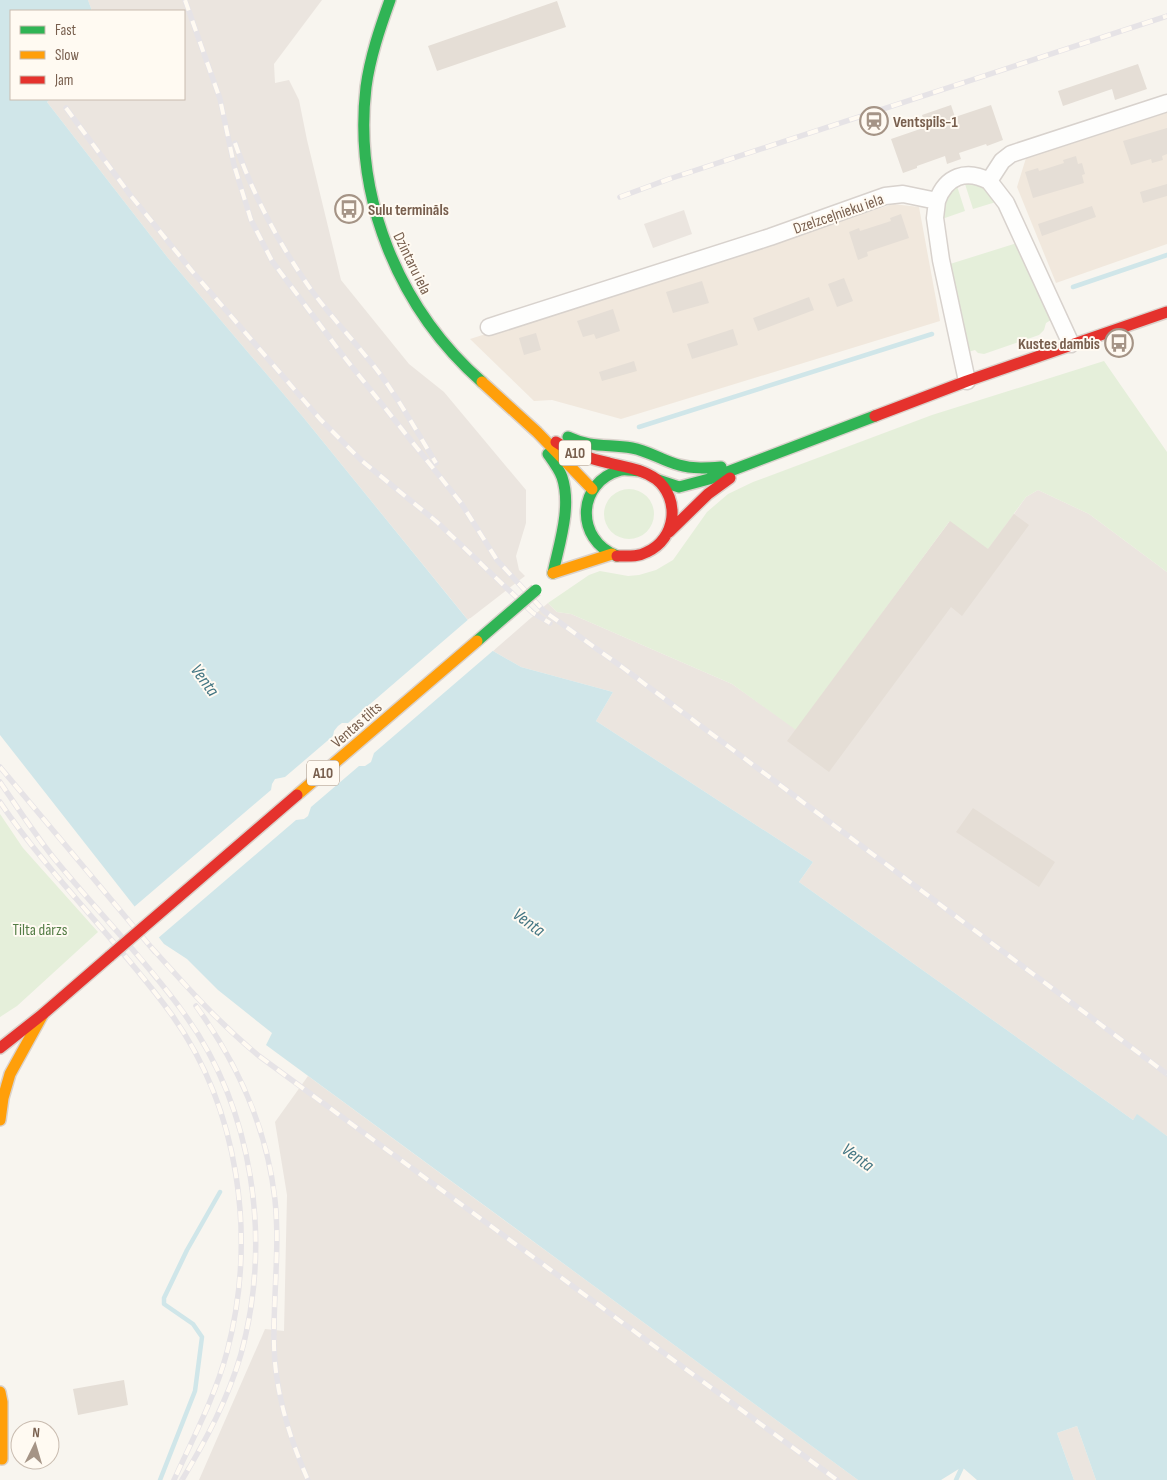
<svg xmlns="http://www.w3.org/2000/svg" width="1167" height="1480" font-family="'Sofia Sans Condensed',sans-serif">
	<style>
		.residential { fill: #f1e8dd }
		.industrial { fill: #ebe5df }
		.green { fill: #e5efda }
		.water { fill: #d0e6e9 }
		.pier { fill: #f8f5ef }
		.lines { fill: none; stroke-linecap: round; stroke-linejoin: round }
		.stream { stroke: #d0e6e9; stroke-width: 4.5 }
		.building { fill: #e5ded6 }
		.street-casing { stroke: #d8d2cd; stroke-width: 19 }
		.fast-casing { stroke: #dad2cc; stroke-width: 14 }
		.slow-casing { stroke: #dad2cc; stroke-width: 14 }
		.jam-casing { stroke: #dad2cc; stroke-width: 14 }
		.street { stroke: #fefefd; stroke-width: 16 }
		.fast { stroke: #30b455; stroke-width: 11 }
		.slow { stroke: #ff9f0a; stroke-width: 11 }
		.jam { stroke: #e5322d; stroke-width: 11 }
		.rail-casing { stroke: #e6e3e6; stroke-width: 5.5 }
		.rail { stroke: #fffaf2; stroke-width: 4; stroke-dasharray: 11; stroke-linecap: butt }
		.fast-bridge-casing { stroke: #dad2cc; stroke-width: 14; stroke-linecap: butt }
		.slow-bridge-casing { stroke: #dad2cc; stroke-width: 14; stroke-linecap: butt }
		.jam-bridge-casing { stroke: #dad2cc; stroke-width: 14; stroke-linecap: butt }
		.fast-bridge { stroke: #30b455; stroke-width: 11 }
		.slow-bridge { stroke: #ff9f0a; stroke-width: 11 }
		.jam-bridge { stroke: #e5322d; stroke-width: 11 }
		.labels { text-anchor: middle; stroke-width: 4; stroke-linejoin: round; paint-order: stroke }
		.shield { fill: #fffaf2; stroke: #a08e7f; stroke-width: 1 }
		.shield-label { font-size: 15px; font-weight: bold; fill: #785f4e }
		.poi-label { font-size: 16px; font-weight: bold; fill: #785f4e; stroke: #fffaf2; text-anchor: start }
		.street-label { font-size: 16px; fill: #785f4e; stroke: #fffaf2 }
		.park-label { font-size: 16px; fill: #547d46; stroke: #fffaf2 }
		.water-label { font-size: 18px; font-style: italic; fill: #447683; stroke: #fffaf2 }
	</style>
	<rect width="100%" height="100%" fill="#f8f5ef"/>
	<path class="residential" d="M1167,112V244L1056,283L1017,187L1026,158Z
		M893,204L919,207L940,321L621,419L552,400L534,401L470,339Z"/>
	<path class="industrial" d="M88,0H322L274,64L275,83L289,80L299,100L307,140L341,280L409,364L444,392L526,490V523L516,556L519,570L525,576L468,620L303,417L168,258L47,102L50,99H184V11H92Z
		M684,210L692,234L653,248L644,224Z
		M1038,490L1089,514L1167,572V1136L1137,1115L1133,1120L799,882L813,862L596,721L613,692L521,667L493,651L548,603L557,612L571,614L732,684L796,729L950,521L1014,514L1026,497Z
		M308,1076L858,1480H199L265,1329L284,1331L287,1195L275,1122Z
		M1077,1426L1096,1480H1074L1057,1433Z"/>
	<path class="green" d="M969,183L985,188L996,202L973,209L965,184Z
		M957,186L965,211L942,219L943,199Z
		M1017,243L1051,320L1046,323L1044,330L1039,335L984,354L978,353L975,350L968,352L950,264Z
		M1104,361L1167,452V572L1089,514L1038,490L1026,497L988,549L949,522L796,730L732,684L571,614L557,612L548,603L589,575L600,571L628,576L639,575L656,570L673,560L707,512L728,494L753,482L932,415Z
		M604 514a25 25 0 1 1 50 0a25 25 0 1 1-50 0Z
		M0,814L23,848L98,932L17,1006L0,1017Z"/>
	<path class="water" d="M0,0H88L92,11H11V99H50L47,102L168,258L303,417L493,651L521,667L613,692L596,721L813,862L799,882L1133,1120L1137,1114L1167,1136V1480H1096L1077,1426L1057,1433L1074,1480H977L962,1467L941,1480H858L266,1045L272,1033L218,990L187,959L164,944L0,735Z"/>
	<path class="pier" d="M470,618L495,649L374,753L371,762L365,766H359L311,807L308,816L304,819L296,820L157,939L134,907L271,790L272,784L275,779L285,777L333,736L334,731L338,726L342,723H348Z"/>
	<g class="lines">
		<path class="stream" d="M1073,287L1167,255
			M639,427L932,334
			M160,1480L195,1391L202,1337L193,1324L164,1304V1298L187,1250L220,1192
			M956,1480L962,1467V1463"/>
	</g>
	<path class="building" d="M557,1L566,27L437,71L428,46Z
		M1138,64L1147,89L1115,100L1112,89L1063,106L1058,91Z
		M951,105L955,117L991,105L1003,140L987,146L986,144L959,153L961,159L947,164L945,156L917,166V168L903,173L891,139L926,127L922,115Z
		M1167,128V154L1162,156L1163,160L1152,163L1151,159L1131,165L1123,141Z
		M1076,156L1078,164L1082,163L1085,174L1082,175L1084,183L1033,198L1025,172L1038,168L1039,171L1064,163L1063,160Z
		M1167,184V196L1143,203L1140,192Z
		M1092,206L1096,217L1042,236L1038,224Z
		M901,214L909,238L867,252L868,256L858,260L849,232L859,228L860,231L891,221L890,218Z
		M844,278L853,301L837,307L828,284Z
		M702,281L709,303L673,313L666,292Z
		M809,297L814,310L758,331L753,318Z
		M613,309L620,331L596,339L594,334L583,337L577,321Z
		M733,329L738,345L692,359L687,344Z
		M536,333L541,350L524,355L519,338Z
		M634,361L637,371L602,381L599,372Z
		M1014,514L1029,525L962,616L951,607L829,772L787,741L950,521L988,549Z
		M973,808L1055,862L1039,887L956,832Z
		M124,1380L128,1405L78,1415L73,1389Z"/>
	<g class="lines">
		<defs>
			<path id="street" d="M989,181L1006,203L1071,344
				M937,201L935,218L941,260L967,381
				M489,327L770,237L885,196L903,194L937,201C946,176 966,169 989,181L1002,161L1011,154L1167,103"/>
			<path id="fast" d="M390,0C380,28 370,57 366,87C353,198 399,309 482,382
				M568,437C591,448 608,444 632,448C649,451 663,461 679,465C693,469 707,468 721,467
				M548,454C553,461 559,469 562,477C572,507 559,544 553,573
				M658,480L679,487L709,479L875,416
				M617,556C575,540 576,482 621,470C627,469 634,471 640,471"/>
			<path id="slow" d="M482,382L537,432L592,489
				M553,573L612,554
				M0,1120L3,1098L10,1074L43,1014
				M0,1392L2,1402V1459"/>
			<path id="jam" d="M875,416L967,381L1167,312
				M556,442C572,453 590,459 609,463C625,467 642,469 656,479C681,499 676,539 647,552C638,557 628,556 617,556
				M669,532L708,494L730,478
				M0,1048L43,1014L110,956"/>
		</defs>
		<use href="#street" class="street-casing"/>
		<use href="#fast" class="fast-casing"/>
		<use href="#slow" class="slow-casing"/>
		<use href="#jam" class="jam-casing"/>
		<use href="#street" class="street"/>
		<use href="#fast" class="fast"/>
		<use href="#slow" class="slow"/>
		<use href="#jam" class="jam"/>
		<defs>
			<path id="rail" d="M185,0L220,99L234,165L251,220L272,261L341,353L461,503L497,560L544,611L622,667L1167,1074
				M66,108L131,196L192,271L320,419L362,461L437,522L533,613L550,623
				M235,143C253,195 280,246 312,291C332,318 356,343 377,370C399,399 417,432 436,463
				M620,197L669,179L1167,16
				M0,767L155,952
				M0,782C17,807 34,833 53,857C95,909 144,958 183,1012C254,1109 272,1240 241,1354C228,1399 206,1440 182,1480
				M0,802C50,876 116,939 169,1011C240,1107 257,1238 227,1352C215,1397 193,1438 174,1480
				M151,947C186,986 218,1022 259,1056L837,1480
				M196,1006C238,1064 267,1128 275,1200C280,1248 273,1297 274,1345C275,1391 289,1437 308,1480"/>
		</defs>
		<use href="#rail" class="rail-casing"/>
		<use href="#rail" class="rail"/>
		<defs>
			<path id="fast-bridge" d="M477,641L536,590"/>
			<path id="slow-bridge" d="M297,795L477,641"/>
			<path id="jam-bridge" d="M110,956L297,795"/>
		</defs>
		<use href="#fast-bridge" class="fast-bridge-casing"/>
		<use href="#slow-bridge" class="slow-bridge-casing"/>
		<use href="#jam-bridge" class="jam-bridge-casing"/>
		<use href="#fast-bridge" class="fast-bridge"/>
		<use href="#slow-bridge" class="slow-bridge"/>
		<use href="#jam-bridge" class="jam-bridge"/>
	</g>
	<defs>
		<symbol id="station-ring" viewBox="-11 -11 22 22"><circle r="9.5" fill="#fffaf2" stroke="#a59486" stroke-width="1.5"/><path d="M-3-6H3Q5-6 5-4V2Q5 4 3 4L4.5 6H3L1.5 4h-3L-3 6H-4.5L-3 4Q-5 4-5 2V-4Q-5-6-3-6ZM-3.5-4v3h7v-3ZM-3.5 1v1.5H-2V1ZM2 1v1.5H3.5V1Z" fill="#a59486"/></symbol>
		<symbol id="bus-ring" viewBox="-11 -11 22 22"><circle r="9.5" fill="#fffaf2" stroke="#a59486" stroke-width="1.5"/><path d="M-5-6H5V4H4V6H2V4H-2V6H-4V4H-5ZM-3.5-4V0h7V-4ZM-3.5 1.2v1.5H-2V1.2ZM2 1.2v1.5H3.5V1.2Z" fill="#a59486"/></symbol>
	</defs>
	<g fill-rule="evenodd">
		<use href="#station-ring" x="858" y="105" width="32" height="32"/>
		<use href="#bus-ring" x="333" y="193" width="32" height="32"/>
		<use href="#bus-ring" x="1103" y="327" width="32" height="32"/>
	</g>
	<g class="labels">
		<g class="shield">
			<rect x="559" y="440.5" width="32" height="25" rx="4"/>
			<rect x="307" y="760.5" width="32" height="25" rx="4"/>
		</g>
		<g class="shield-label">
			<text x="575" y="458">A10</text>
			<text x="323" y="778">A10</text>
		</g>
		<g class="poi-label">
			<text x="893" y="127">Ventspils-1</text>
			<text x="368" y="215">Sulu termināls</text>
			<text x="1100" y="349" text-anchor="end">Kustes dambis</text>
		</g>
		<g class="street-label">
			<text transform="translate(838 213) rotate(-19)" y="6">Dzelzceļnieku iela</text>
			<text transform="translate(413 263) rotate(64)" y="6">Dzintaru iela</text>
			<text transform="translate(356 724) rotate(-41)" y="6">Ventas tilts</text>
		</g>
		<g class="park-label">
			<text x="40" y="935">Tilta dārzs</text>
		</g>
		<g class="water-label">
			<text transform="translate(205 680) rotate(54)" y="6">Venta</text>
			<text transform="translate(529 922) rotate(36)" y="6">Venta</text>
			<text transform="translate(858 1157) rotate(36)" y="6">Venta</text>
		</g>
	</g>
	<rect x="10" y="10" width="175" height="90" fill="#fffaf2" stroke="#c9bcb0"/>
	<rect x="20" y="26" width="25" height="8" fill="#30b455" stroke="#c9bcb0"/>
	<text x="55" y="35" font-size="15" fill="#785f4e">Fast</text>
	<rect x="20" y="51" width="25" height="8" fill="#ff9f0a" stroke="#c9bcb0"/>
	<text x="55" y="60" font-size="15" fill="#785f4e">Slow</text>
	<rect x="20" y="76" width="25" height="8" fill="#e5322d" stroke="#c9bcb0"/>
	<text x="55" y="85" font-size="15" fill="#785f4e">Jam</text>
	<g transform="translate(35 1445) rotate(5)"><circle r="24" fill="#fffaf2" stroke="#c9bcb0"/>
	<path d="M0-4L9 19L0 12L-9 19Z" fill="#a59486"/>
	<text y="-8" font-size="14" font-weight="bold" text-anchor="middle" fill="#785f4e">N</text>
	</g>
</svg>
